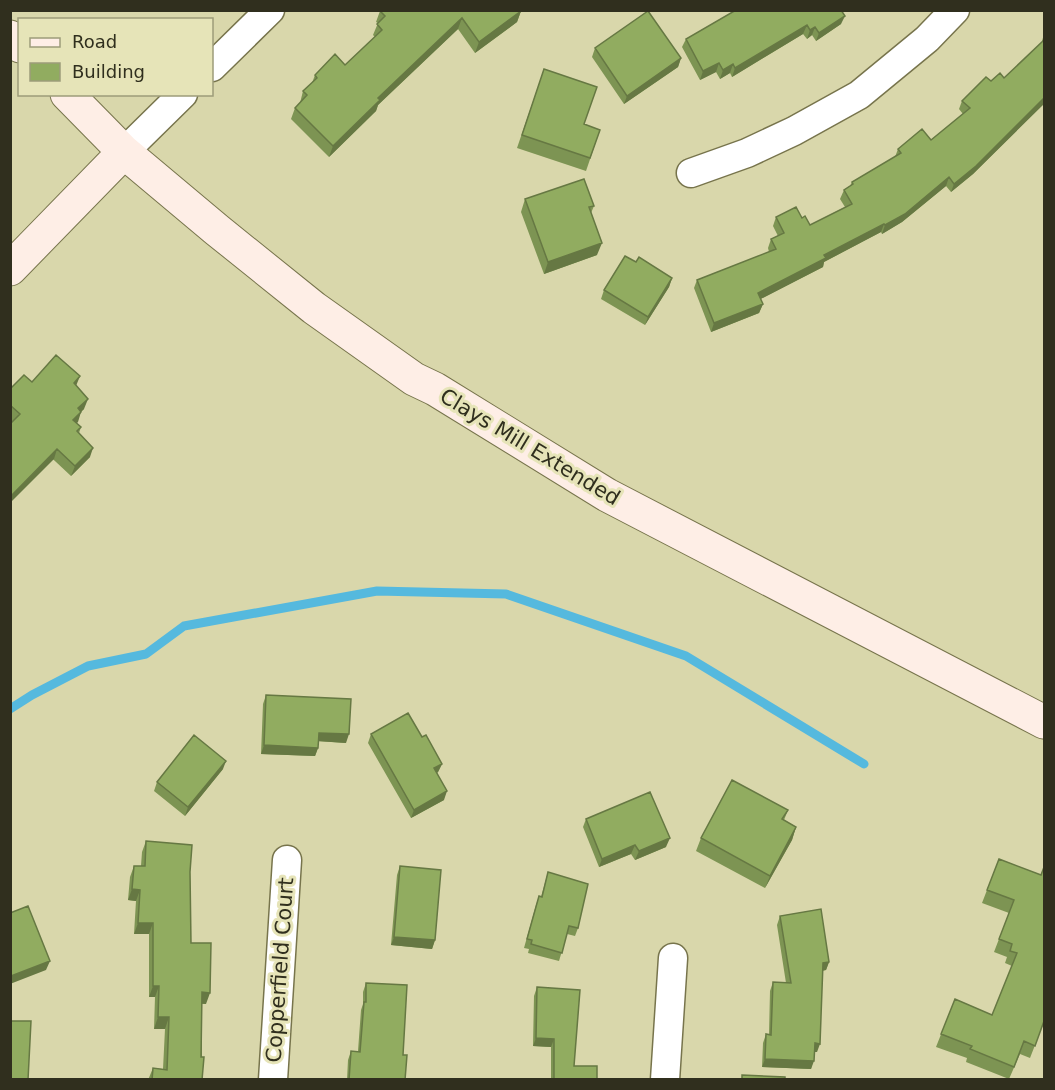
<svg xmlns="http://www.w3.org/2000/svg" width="1055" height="1090" font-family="'DejaVu Sans',sans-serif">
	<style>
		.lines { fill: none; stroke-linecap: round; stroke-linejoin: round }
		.stream { stroke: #55b9de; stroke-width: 9 }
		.street-casing { stroke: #77744c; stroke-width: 31 }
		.secondary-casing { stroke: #77744c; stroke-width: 35 }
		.street { stroke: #fff; stroke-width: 28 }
		.secondary { stroke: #feeee6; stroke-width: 33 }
		.wall { fill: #7d9453 }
		.shaded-wall { fill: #667843 }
		.building { fill: #91ac60; stroke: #667843; stroke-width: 1.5 }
		.labels { text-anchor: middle; stroke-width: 6; stroke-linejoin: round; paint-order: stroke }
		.street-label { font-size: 21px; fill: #302f1e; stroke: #e6e4b8 }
	</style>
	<rect width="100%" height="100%" fill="#d9d7ab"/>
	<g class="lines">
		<path class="stream" d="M10,709L32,695L88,666L146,654L184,626L377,591L506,594L686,656L864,764"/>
		<defs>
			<path id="street" d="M212,67L270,10
				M124,152L183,94
				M691,173L747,153L794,131L859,95L927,39L955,10
				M273,1080L287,860
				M665,1080L673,958"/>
			<path id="secondary" d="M10,37L20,46
				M67,94L124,152L217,230L314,308L414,379L435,389L607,495L1044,722
				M10,269L124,152"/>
		</defs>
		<use href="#street" class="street-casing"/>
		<use href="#secondary" class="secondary-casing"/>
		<use href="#street" class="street"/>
		<use href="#secondary" class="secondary"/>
	</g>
	<path class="wall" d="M380,11H521L517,22L475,53L458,29L378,105L376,111L329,157L291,119L295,108L300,103L303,91L312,83L315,75L345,65L375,37L373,35L378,23L376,22Z
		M842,13L841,24L816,41L812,35L807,39L803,34L732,77L730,73L720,79L716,72L700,80L682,47L686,39Z
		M1044,34V103L973,174L951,192L946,186L902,222L882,234L881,232L824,262L823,267L760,299L763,304L759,313L711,332L694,288L697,280L769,252L768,248L771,239L778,236L773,226L776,217L802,218L810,225L845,207L840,199L844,190L850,186L852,182L895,157L898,149L931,140L963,114L959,109L962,101L991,81L1004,78L1043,42L1042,41Z
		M595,48L681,58L678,67L624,104L592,57Z
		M544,69L584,124L600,130L586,171L517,148Z
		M525,199L594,206L591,213L597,255L544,274L521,212Z
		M636,262L672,278L669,287L645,325L601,299L604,290Z
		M32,382L76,386L84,409L81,412L76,423L81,427L79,433L90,457L71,476L10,419V389Z
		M266,695L346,743L318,741V748L315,756L261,754L263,704Z
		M371,734L422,737L442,764L438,772L437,773L444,800L411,818L368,743Z
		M223,769L185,816L154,791L157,782Z
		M788,810L784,820L796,827L792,840L765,888L696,851L701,838Z
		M586,819L666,847L635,860L631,854L599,867L583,827Z
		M146,841L190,872L191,943L206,1004H202V1080H148L153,1068L163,1069L165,1029H154L155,997H149V934H134L136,901L128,900L130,877L134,866H141L142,852Z
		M999,859L1041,875L1044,1022L1030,1058L1020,1054L1009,1079L966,1062L967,1058L936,1047L955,999L992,1015L1012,966L1005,963L1007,957L994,952L1009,913L982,903Z
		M400,866L435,940L432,949L391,945L397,875Z
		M548,872L578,928L575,936L567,934L559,961L528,953L529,949L524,948L536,905L539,896L541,897Z
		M780,916L829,962L826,970L822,971L817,1052H815L811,1069L762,1067L763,1043L766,1034L769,1035L770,991L773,982L786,983L777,925Z
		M366,983L403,1055L405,1080H347L348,1060L351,1051H358L361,1010L363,1004V992Z
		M537,987L574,1066L597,1080H551V1047L533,1046L534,996Z"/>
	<path class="shaded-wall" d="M521,11L517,22L475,53L479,42Z
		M845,16L841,24L816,41L819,33Z
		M462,18L458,29L378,105L376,111L329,157L333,146L378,98Z
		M807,25L803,34L732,77L735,68Z
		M815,27L812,35L807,39L810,30Z
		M681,58L678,67L624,104L627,96Z
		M719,63L716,72L700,80L703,71Z
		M733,64L730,73L720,79L723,70Z
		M1044,98V103L1043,105L973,174L951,192L954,184Z
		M949,177L946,186L902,222L882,234L885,225Z
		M884,224L881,232L824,262L823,267L755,302L758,293L824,255Z
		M602,243L597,255L544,274L548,262Z
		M672,278L669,287L645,325L648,317Z
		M763,304L759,313L711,332L714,323Z
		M80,376L76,386L74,383Z
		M88,399L84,409L74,418L78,408Z
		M81,412L78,422L70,430L73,420Z
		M93,448L90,457L71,476L75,466Z
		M57,449L54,459L10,503V497Z
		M319,733L349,734L346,743L316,741Z
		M264,745L318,748L315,756L261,754Z
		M226,761L223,769L185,816L188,807Z
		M442,764L438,772L431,776L434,768Z
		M447,791L444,800L411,818L414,810Z
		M796,827L792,840L765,888L770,876Z
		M670,838L666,847L635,860L639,851Z
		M635,845L631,854L599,867L602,859Z
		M132,889L140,890L136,901L128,900Z
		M138,923H153L149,934H134Z
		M394,937L435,940L432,949L391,945Z
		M50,961L46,970L10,984L11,976Z
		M829,962L826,970L819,971L823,963Z
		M153,986H159L155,997H149Z
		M202,992L210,993L206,1004L198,1003Z
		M158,1017H169L165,1029H154Z
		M536,1038L554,1039L551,1047L533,1046Z
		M815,1043L820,1044L817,1052H812Z
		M765,1059L814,1061L811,1069L762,1067Z"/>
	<path class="building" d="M381,10L521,11L479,42L462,18L378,98L380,100L333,146L295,108L307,95L303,91L317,78L315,75L335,54L345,65L382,30L377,24L385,16L380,11Z
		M736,10H841L845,16L819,33L815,27L810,30L807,25L735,68L733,64L723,70L719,63L703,71L686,39Z
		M648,11L681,58L627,96L595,48Z
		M1044,40V98L976,166L954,184L949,177L905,214L885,225L884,224L824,255L826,258L758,293L763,304L714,323L697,280L776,249L771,239L784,233L776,217L796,207L802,218L805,216L810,225L852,204L844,190L853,184L852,182L901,153L898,149L922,129L931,140L970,108L962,101L986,77L991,81L1000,73L1004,78Z
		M544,69L597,87L584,124L600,130L590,158L522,135Z
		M584,179L594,206L589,207L602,243L548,262L525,199Z
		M625,256L636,262L639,257L672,278L648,317L604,290Z
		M56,355L80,376L74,383L88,399L78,408L81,412L73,420L81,427L77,431L93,448L75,466L57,449L10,497V424L20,414L10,405V389L24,375L32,382Z
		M266,695L351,699L349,734L319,733L318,748L264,745Z
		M408,713L422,737L426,735L442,764L434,768L447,791L414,810L371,734Z
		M194,735L226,761L188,807L157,782Z
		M732,780L788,810L782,819L796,827L770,876L701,838Z
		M650,792L670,838L639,851L635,845L602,859L586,819Z
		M146,841L192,845L190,872L191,943H211L210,993L202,992L201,1057H204L202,1080H152L153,1068L167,1070L169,1017H158L159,986H153V923H138L140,890L132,889L134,866H145Z
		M999,859L1041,875L1044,867V1021L1035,1046L1024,1041L1014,1067L970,1049L972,1046L941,1034L955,999L992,1015L1017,953L1010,951L1012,944L999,939L1014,900L987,890Z
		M400,866L441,870L435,940L394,937Z
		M548,872L588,884L578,928L569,926L562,953L531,944L532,940L527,939L539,896L542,897Z
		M28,906L50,961L11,976L10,973V913Z
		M821,909L829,962L823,963L820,1044L815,1043L814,1061L765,1059L766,1034L771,1035L773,982L791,983L780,916Z
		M366,983L407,985L403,1055H407L405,1080H349L351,1051L360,1052L364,1002H366Z
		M537,987L580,990L574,1066H597V1080H554V1039L536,1038Z
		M10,1021H31L28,1080H10Z
		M742,1075L785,1077V1080H742Z"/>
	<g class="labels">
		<g class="street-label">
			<text transform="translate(530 447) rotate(31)" y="7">Clays Mill Extended</text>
			<text transform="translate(280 970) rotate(-86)" y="7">Copperfield Court</text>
		</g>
	</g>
	<rect width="1055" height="1090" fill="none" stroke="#302f1e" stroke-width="24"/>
	<rect x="18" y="18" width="195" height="78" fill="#e6e4b8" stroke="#9d9c7a" stroke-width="1.5"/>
	<rect x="30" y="38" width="30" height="9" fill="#feeee6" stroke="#9d9c7a" stroke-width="1.5"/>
	<text x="72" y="48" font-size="18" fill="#302f1e">Road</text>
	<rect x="30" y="63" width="30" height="18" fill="#91ac60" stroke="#9d9c7a" stroke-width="1.5"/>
	<text x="72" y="78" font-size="18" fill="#302f1e">Building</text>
</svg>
